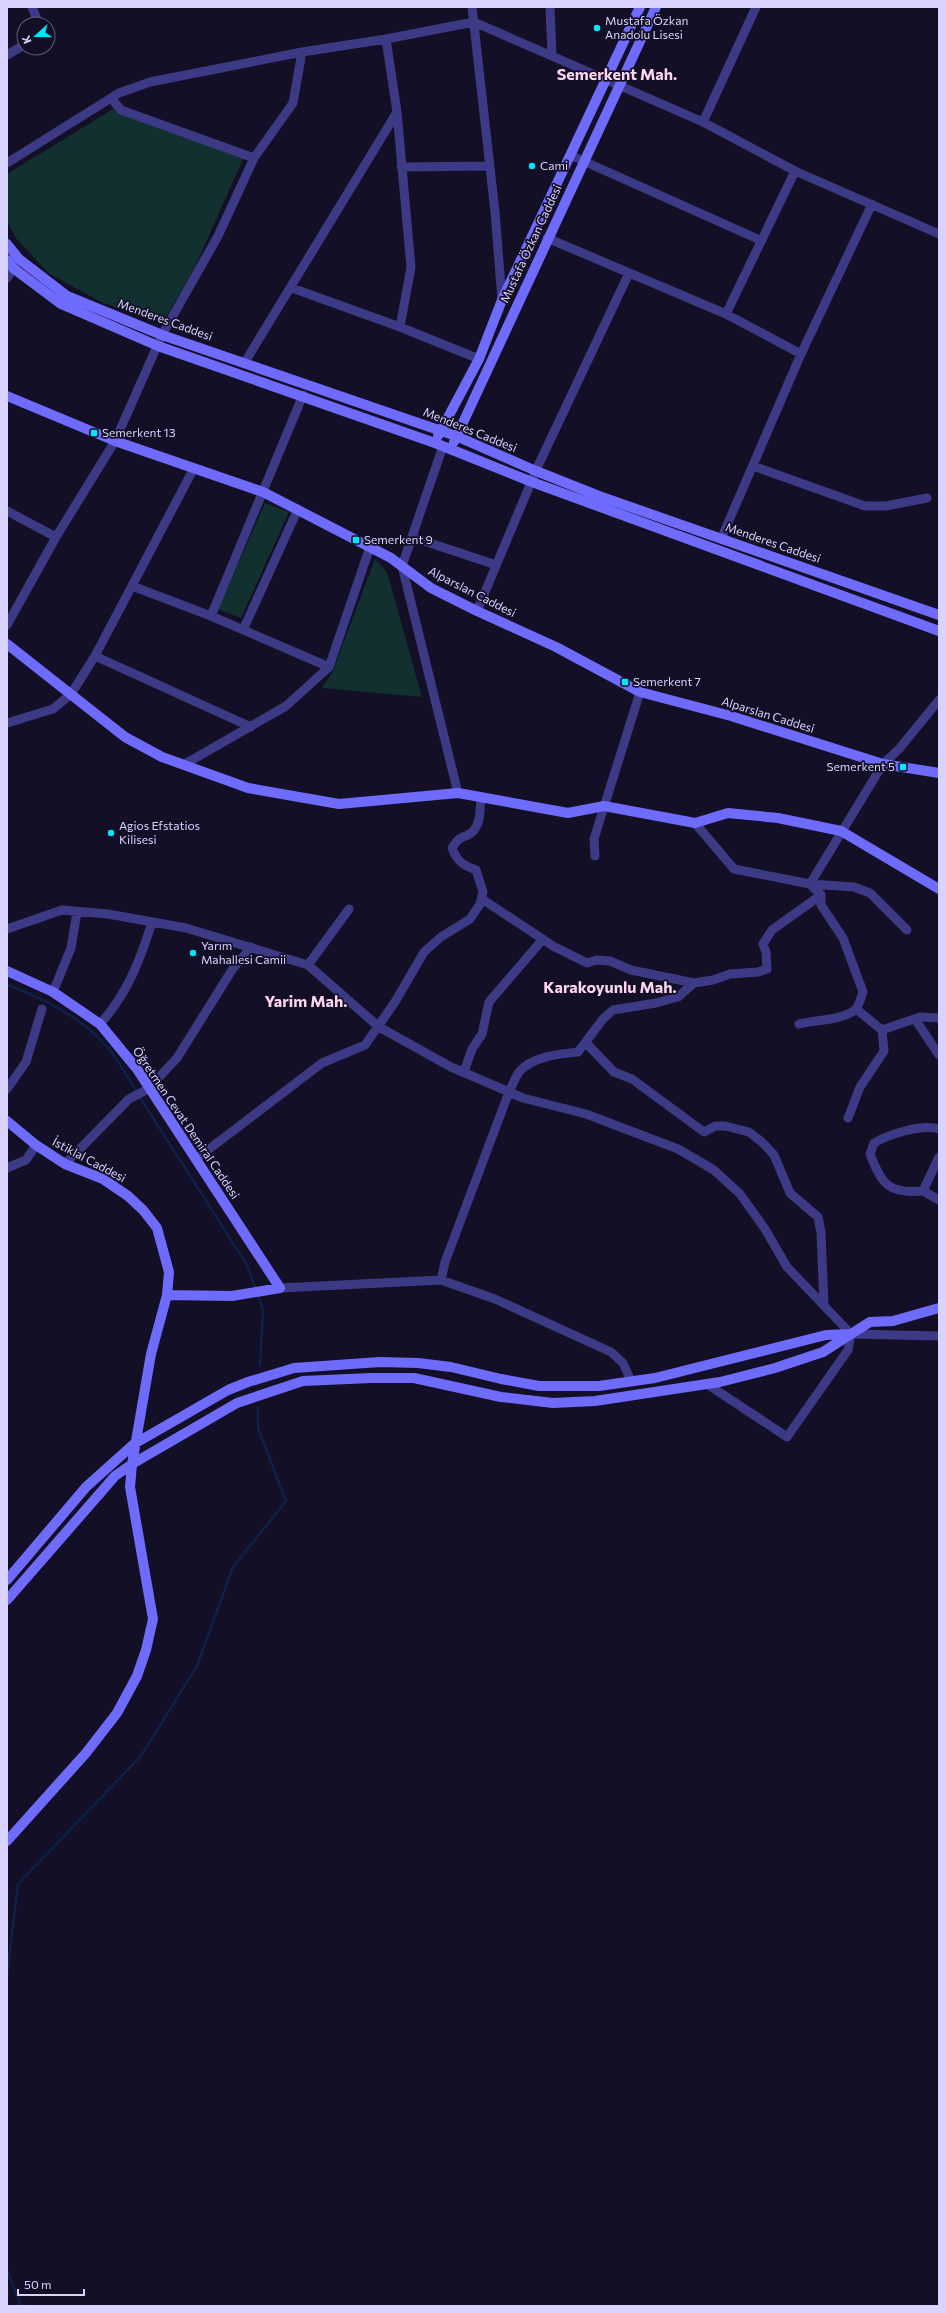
<svg xmlns="http://www.w3.org/2000/svg" width="946" height="2313" font-family="Commissioner,sans-serif">
	<style>
		.green { fill: #12302f }
		.lines { fill: none; stroke-linecap: round; stroke-linejoin: round }
		.stream { stroke: #0c2248; stroke-width: 2.5 }
		.street { stroke: #3d3a85; stroke-width: 9 }
		.secondary { stroke: #6f6bff; stroke-width: 10 }
		.poi-dot { fill: #00e5ff; stroke: #130f26; stroke-width: 1.5 }
		.labels { text-anchor: middle; stroke-width: 3.5; stroke-linejoin: round; paint-order: stroke }
		.poi-label { font-size: 12px; fill: #d9d4ff; stroke: #130f26; text-anchor: start }
		.street-label { font-size: 12px; fill: #d9d4ff; stroke: #130f26 }
		.district-label { font-size: 16px; font-weight: bold; fill: #ffd6f0; stroke: #130f26 }
	</style>
	<rect width="100%" height="100%" fill="#130f26"/>
	<path class="green" d="M113,109L244,157L194,269L163,322L103,303L48,273L16,238L7,221V174Z
		M265,503L289,512L241,618L218,609Z
		M375,559L387,572L422,697L322,688L332,673Z"/>
	<g class="lines">
		<path class="stream" d="M7,985C44,998 84,1019 110,1050C120,1063 128,1078 137,1092
			M139,1096L247,1265L256,1290
			M258,1295L263,1310L260,1365
			M7,1976L18,1884L141,1756L197,1666L233,1567L286,1501L258,1428V1407
			M7,2270L21,2306"/>
		<path class="street" d="M32,7L39,24
			M472,7L495,212L502,300
			M550,7L552,55
			M7,55L24,45
			M111,98L121,110L254,158
			M397,112L411,267L400,327
			M703,122L756,7
			M570,155L760,240
			M7,163L119,93L150,82L302,52L386,39L474,22L703,122L795,171L939,234
			M401,167L489,166
			M547,238L726,314L801,354
			M7,278L17,262
			M292,288L400,327L479,359
			M726,314L795,171
			M245,362L397,112L386,39
			M443,446L402,566L458,793
			M753,466L865,506H886L927,498
			M7,511L56,537
			M412,537L496,565
			M721,539L801,354L872,204
			M132,586L211,616L329,667
			M477,611L537,468L629,273
			M211,616L303,395
			M7,625L56,537L115,441L162,335L218,236L254,158L293,103L302,52
			M243,630L298,509
			M95,656L251,727
			M7,723L53,709L71,694L95,656L194,468
			M185,764L286,706L329,667L370,547
			M695,823L734,869L810,884L854,887L870,893L907,930
			M595,856L594,839L640,692
			M482,899L553,946L587,963L597,960L610,961L631,970L694,983L713,980L730,974L758,972L767,969L766,952L763,944L772,930L821,895
			M7,929L62,910L108,914L186,928L308,965L379,1027L451,1067L523,1098L586,1114L678,1149L714,1170L740,1194L765,1229L787,1267L851,1334L939,1336
			M308,965L349,909
			M53,992L71,948L77,912
			M856,1009L882,1030L920,1017L939,1018
			M915,1019L939,1055
			M100,1024C127,994 140,961 152,922
			M799,1024C814,1020 845,1020 856,1009C859,1006 861,997 863,992L843,938L821,905V895L810,884L883,764L899,749L939,700
			M586,1043L614,1072L632,1079L704,1132L715,1126H725L749,1132L763,1143L774,1155L790,1193L818,1217L821,1232L824,1306
			M464,1072L472,1049L482,1034L489,1002L543,939
			M7,1089L26,1062L42,1009
			M848,1118L860,1087L884,1051L882,1030
			M939,1157L923,1191L939,1200
			M196,1159L322,1063L365,1045L395,1002L424,952L441,937L470,919L480,904L483,892L476,870C462,865 457,861 452,848C461,834 461,840 471,833C481,826 480,808 481,797
			M65,1164L129,1099L148,1089L177,1058L232,970L251,947
			M7,1168L26,1160L36,1145
			M923,1191C889,1194 882,1185 870,1154L874,1143C889,1134 922,1124 939,1129
			M441,1280L495,1299L611,1352L623,1363L631,1381
			M280,1288L441,1280L445,1262L509,1092C512,1086 515,1078 519,1072C532,1056 560,1054 578,1052L603,1019L613,1010L656,1003L678,997L694,983
			M707,1384L787,1437L848,1350L851,1334"/>
		<path class="secondary" d="M7,244L19,259L67,296L162,335L456,436L536,471L599,496L939,615
			M7,260L13,268L61,304L158,346L435,443L532,482L939,631
			M7,396L115,441L263,492L391,558L431,588L477,611L556,647L640,692L731,716L883,764L939,773
			M438,436L479,359L502,300L640,7
			M454,442L656,7
			M7,644L125,737L162,757L248,788L339,804L458,793L568,813L604,806L695,823L728,813L778,818L841,831L939,889
			M7,971L53,992L100,1024L137,1069L280,1288L232,1296L167,1295
			M7,1121L36,1145L65,1164L103,1179L128,1196L143,1210L157,1228L169,1272L167,1295L151,1354L132,1464L130,1487L153,1619L146,1650L137,1676L117,1713L86,1753L7,1841
			M851,1334L870,1322L893,1321L939,1308
			M7,1580L86,1487L134,1444L228,1390L248,1382L294,1368L380,1362L418,1363L451,1367L501,1379L539,1386H599L655,1378L826,1335L851,1334L823,1352L775,1368L720,1382L595,1401L553,1403L501,1397L414,1378H371L303,1381L237,1403L132,1464L115,1476L7,1600"/>
	</g>
	<g class="poi-dot">
		<circle cx="597" cy="28" r="4"/>
		<circle cx="532" cy="166" r="4"/>
		<rect x="90" y="429" width="8" height="8" rx="2"/>
		<rect x="352" y="536" width="8" height="8" rx="2"/>
		<rect x="621" y="678" width="8" height="8" rx="2"/>
		<rect x="899" y="763" width="8" height="8" rx="2"/>
		<circle cx="111" cy="833" r="4"/>
		<circle cx="193" cy="953" r="4"/>
	</g>
	<g class="labels">
		<g class="poi-label">
			<text x="605" y="25">Mustafa Özkan<tspan x="605" dy="14">Anadolu Lisesi</tspan></text>
			<text x="540" y="170">Cami</text>
			<text x="102" y="437">Semerkent 13</text>
			<text x="364" y="544">Semerkent 9</text>
			<text x="633" y="686">Semerkent 7</text>
			<text x="895" y="771" text-anchor="end">Semerkent 5</text>
			<text x="119" y="830">Agios Efstatios<tspan x="119" dy="14">Kilisesi</tspan></text>
			<text x="201" y="950">Yarım<tspan x="201" dy="14">Mahallesi Camii</tspan></text>
		</g>
		<g class="street-label">
			<text transform="translate(531 244) rotate(-65)" y="4">Mustafa Özkan Caddesi</text>
			<text transform="translate(165 320) rotate(20)" y="4">Menderes Caddesi</text>
			<text transform="translate(470 430) rotate(22)" y="4">Menderes Caddesi</text>
			<text transform="translate(773 543) rotate(19)" y="4">Menderes Caddesi</text>
			<text transform="translate(472 592) rotate(27)" y="4">Alparslan Caddesi</text>
			<text transform="translate(768 715) rotate(17)" y="4">Alparslan Caddesi</text>
			<text transform="translate(186 1123) rotate(56)" y="4">Öğretmen Cevat Demiral Caddesi</text>
			<text transform="translate(89 1160) rotate(28)" y="4">İstiklal Caddesi</text>
		</g>
		<g class="district-label">
			<text x="617" y="80">Semerkent Mah.</text>
			<text x="610" y="993">Karakoyunlu Mah.</text>
			<text x="306" y="1007">Yarim Mah.</text>
		</g>
	</g>
	<rect width="946" height="2313" fill="none" stroke="#d9d4ff" stroke-width="16"/>
	<g transform="translate(36 36) rotate(249)"><circle r="19" fill="#130f26" stroke="#625e7d"/>
	<path d="M0-3L7 15L0 10L-7 15Z" fill="#00e5ff"/>
	<text y="-6" font-size="11" font-weight="bold" text-anchor="middle" fill="#d9d4ff">K</text>
	</g>
	<path d="M18 2289v6h66v-6" fill="none" stroke="#d9d4ff" stroke-width="2"/>
	<text x="24" y="2289" font-size="12" fill="#d9d4ff" stroke="#130f26" stroke-width="3" paint-order="stroke">50 m</text>
</svg>
